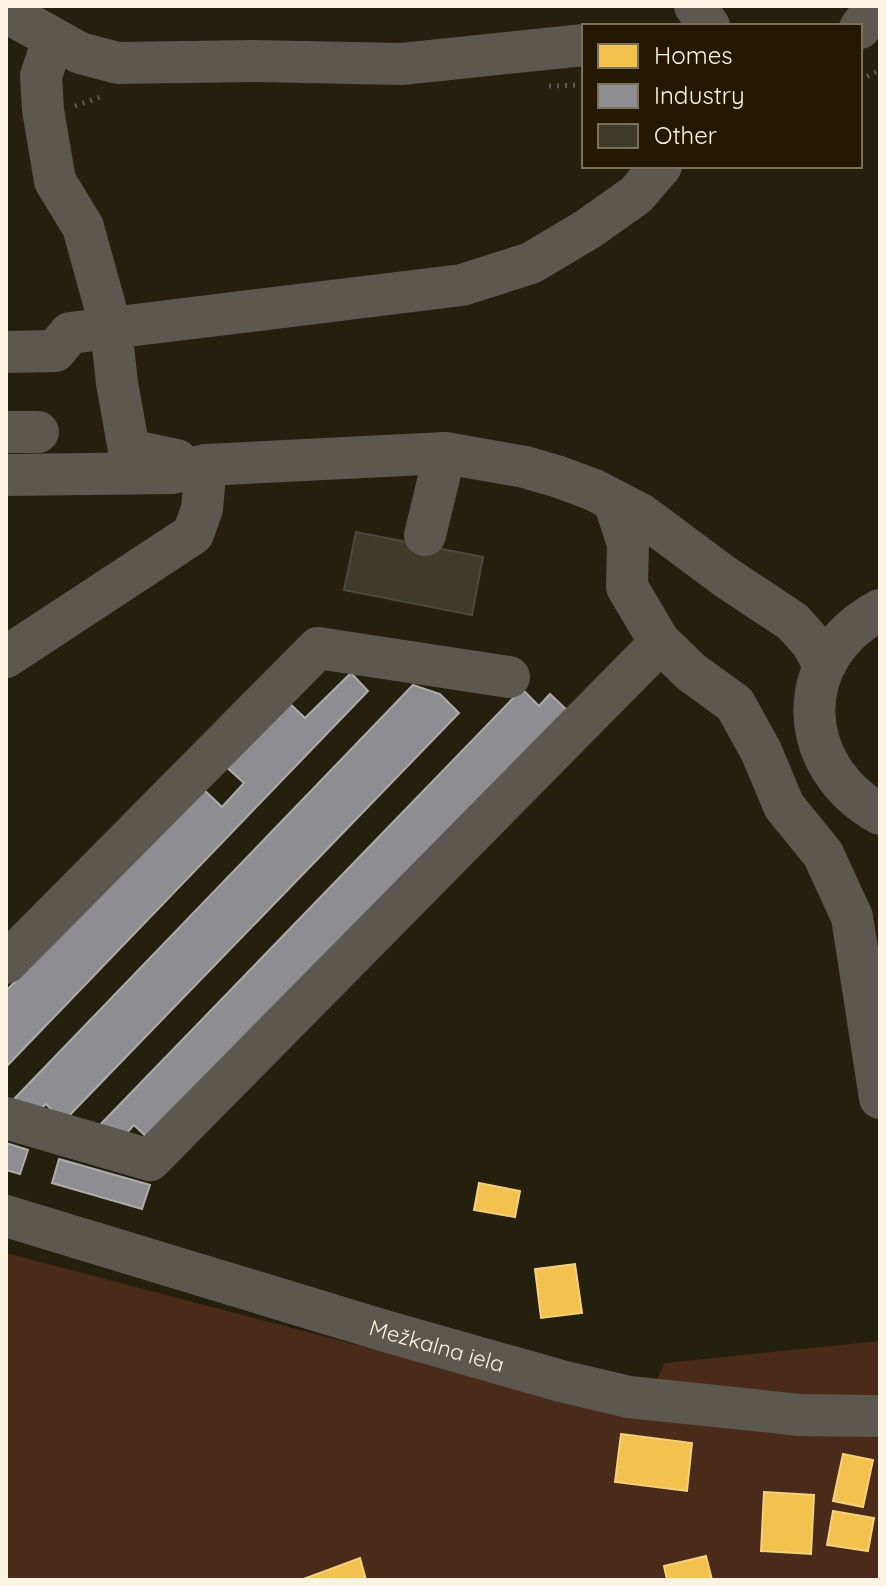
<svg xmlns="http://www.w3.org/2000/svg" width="886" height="1586" font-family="Quicksand,sans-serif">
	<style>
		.green { fill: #4a2a18 }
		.homes { fill: #f2c14e; stroke: #f5d07b; stroke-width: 2 }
		.industry { fill: #8d8d92; stroke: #aeacaa; stroke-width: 2 }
		.building { fill: #3e3b2b; stroke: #4d4a3c; stroke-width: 2 }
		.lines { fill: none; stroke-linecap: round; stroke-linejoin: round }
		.path { stroke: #5f5a50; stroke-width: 5; stroke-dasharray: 2 6; stroke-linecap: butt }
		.minor { stroke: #5c574f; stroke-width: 42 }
		.labels { text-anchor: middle; stroke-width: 8; stroke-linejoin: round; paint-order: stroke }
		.street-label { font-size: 22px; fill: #fbf4e3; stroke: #241900 }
	</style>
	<rect width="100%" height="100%" fill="#251f0e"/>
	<path class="green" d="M6,1253L636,1418L665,1363L880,1341V1580H6Z"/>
	<path class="homes" d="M479,1183L520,1191L515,1217L474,1210Z
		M575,1264L582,1313L541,1318L535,1269Z
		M621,1434L692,1443L687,1491L615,1482Z
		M843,1454L873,1460L863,1507L833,1501Z
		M764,1492L814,1495L811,1554L761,1551Z
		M833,1511L874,1518L868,1551L827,1545Z
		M706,1556L712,1580H667L664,1566Z
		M360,1558L366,1580H301Z"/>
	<path class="industry" d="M351,673L368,691L6,1067V991L202,788L222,807L244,783L224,765L287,701L305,718Z
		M413,685L440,694L459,713L63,1122L46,1104L34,1115L15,1098Z
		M522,689L539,706L550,694L570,713L153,1143L134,1125L123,1137L95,1130Z
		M6,1143L28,1150L20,1174L6,1170Z
		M59,1159L150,1185L142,1209L52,1183Z"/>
	<path class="building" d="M356,532L483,557L472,615L344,590Z"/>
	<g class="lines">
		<path class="path" d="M860,80L880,70
			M549,86L584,85
			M75,106L103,96"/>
		<g class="minor">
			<path d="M695,6L709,26"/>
			<path d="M6,12L80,53L118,63L253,61L402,64L584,45"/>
			<path d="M860,28L876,6"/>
			<path d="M57,41L48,55L41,76L43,110L55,181L83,227L111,328L117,383L129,450L177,460"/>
			<path d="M6,352L55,351L70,333L462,285L531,263L588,229L636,195L661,166"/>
			<path d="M6,432H38"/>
			<path d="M6,475L172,473L206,465L445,453L525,467L559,477L594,490L642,515L724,576L793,622L811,642L824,665"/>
			<path d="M614,501L628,544L627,587L659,641L691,672L735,704L761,751L784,806L823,854L852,917L880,1098"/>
			<path d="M425,535L445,453"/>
			<path d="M880,610C791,657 794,766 880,814"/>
			<path d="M6,657L193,534L202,509L206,465"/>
			<path d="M6,963L318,648L509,677"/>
			<path d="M6,1118L150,1160L657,646L659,641"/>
			<path id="s1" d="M6,1216L385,1331L561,1381L629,1397L800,1415L880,1416"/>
		</g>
	</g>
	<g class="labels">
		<g class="street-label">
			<text dy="8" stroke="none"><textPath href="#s1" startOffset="450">Mežkalna iela</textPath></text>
		</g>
	</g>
	<rect width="886" height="1586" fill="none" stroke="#fbf4e3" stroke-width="16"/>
	<rect x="582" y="24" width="280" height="144" fill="#241900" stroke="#7a715b" stroke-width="2"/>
	<rect x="598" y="44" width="40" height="24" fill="#f2c14e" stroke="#7a715b" stroke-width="2"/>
	<text x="654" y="64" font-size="24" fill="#fbf4e3">Homes</text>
	<rect x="598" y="84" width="40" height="24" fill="#8d8d92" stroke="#7a715b" stroke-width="2"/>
	<text x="654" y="104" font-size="24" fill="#fbf4e3">Industry</text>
	<rect x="598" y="124" width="40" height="24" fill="#3e3b2b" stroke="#7a715b" stroke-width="2"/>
	<text x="654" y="144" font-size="24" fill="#fbf4e3">Other</text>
</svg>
